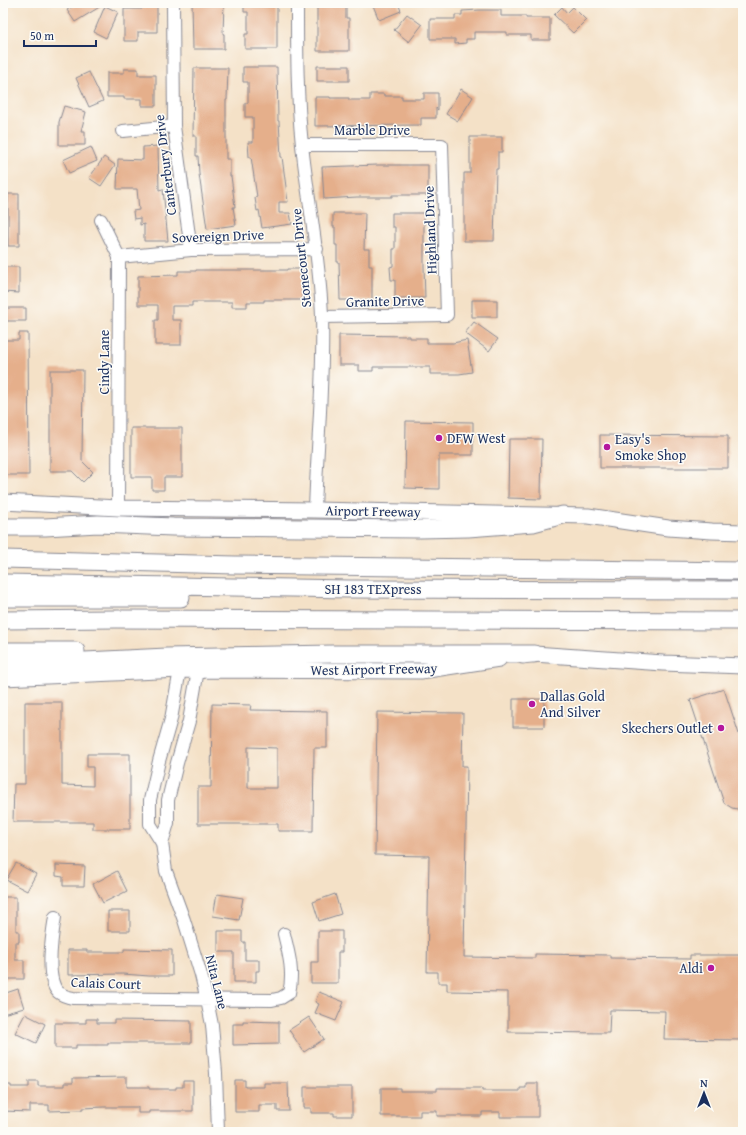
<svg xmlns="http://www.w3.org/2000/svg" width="746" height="1135" font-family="'Gentium Book Plus',serif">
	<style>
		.building { fill: #e5af8b; fill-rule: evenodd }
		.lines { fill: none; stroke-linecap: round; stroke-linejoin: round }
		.minor-casing { stroke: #888892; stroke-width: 14 }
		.major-casing { stroke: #888892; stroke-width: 17 }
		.highway-casing { stroke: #888892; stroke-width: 19 }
		.minor { stroke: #fff; stroke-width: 12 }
		.major { stroke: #fff; stroke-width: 15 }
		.highway { stroke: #fff; stroke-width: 17 }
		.poi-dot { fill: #b5179e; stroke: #fdfcf7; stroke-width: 1.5 }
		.labels { text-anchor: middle; stroke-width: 3; stroke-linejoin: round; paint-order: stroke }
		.street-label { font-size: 14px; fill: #1b2f5e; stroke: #fdfcf7 }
		.poi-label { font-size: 14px; fill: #1b2f5e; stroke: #fdfcf7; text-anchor: start }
	</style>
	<rect width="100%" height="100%" fill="#fdfcf7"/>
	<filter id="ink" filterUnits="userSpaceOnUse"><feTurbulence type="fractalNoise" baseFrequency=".025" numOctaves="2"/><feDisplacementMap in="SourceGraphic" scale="8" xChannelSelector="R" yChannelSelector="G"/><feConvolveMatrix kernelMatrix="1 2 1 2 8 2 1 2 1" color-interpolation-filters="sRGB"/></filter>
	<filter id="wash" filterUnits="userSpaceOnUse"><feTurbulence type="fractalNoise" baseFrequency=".012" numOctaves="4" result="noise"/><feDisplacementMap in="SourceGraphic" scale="16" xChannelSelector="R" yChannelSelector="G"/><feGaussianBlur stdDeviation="0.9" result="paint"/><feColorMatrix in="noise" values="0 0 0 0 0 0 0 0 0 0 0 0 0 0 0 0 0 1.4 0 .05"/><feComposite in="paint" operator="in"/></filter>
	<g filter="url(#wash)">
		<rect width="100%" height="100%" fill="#f4e1c7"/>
		<g id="blocks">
			<path class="building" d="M78,3H106L75,22L67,10Z
				M142,3H157V32H138V41H124V9H142Z
				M192,3H224L223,34H224V49H193Z
				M244,3H277V49H245V34H248V12H244Z
				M317,3H346V18H349V51H317Z
				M372,3H398L401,11L379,20Z
				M105,6L118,12L106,38L94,32Z
				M562,7L567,13L573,7L586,20L573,33L554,15Z
				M479,10H501V16H526V18H550V40H531V35H507V32H474V39H466V43L455,44V39H430V19H455V15H462V11Z
				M407,14L422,25L409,42L394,30Z
				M317,66H349V81H317Z
				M243,67H277L278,121H279L281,157H282L288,202H279V213H290L292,224L262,228L259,210L257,211L255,198L257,197L251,157H249L248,142H253V117H245V103H248V82H243Z
				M194,68H228L227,100H226V159H230V176H231L235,207H233L236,225L207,229L199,174L198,156H196V136H193Z
				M124,69H138V75H156V106H142V99H124V97H107V73H124Z
				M89,72L103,101L89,107L76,78Z
				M461,89L473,97L458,121L446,114Z
				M424,93H438V110L436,108V118H421V125L315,126V97H330V98H349V100H370V94H384V96H402V99H424Z
				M64,106L86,112L81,131H85V145H59V122Z
				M470,137H502V152H498V169H496L494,241H464V173H470Z
				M158,146L159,190L163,189L168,241H144V224L140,225V218L134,219L133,211L139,210L137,189H117L118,159L143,160V147Z
				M91,147L97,161L69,173L63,160Z
				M104,157L115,165L101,186L89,178Z
				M378,165H428V195H392V197H357L324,199L322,167Z
				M8,194H19V246H8Z
				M333,213H365L364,249H369V266H372V300H340L339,262H337V245H335V227H333Z
				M392,213H424V266L425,298H395V280H391L390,267L393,266V249H395V227H392Z
				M3,267H19V293L3,292Z
				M287,269H302V300H264V302H247V307H232V302H192V306H172V320H181V345H155V320H158V305H138V276L178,275V271H196V270H287Z
				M472,300H497V317H472Z
				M3,308H26V321H3Z
				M474,322L498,339L489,351L465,333Z
				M19,333H28L29,475H3V340H19Z
				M339,335L409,336V338H427V343H453L467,340L472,372L459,374H430V367H373V371H359V365H339Z
				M50,370H83L82,461L93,472L83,482L72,471H50Z
				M406,421L473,422V455H439V489L405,488Z
				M131,428H182V477H164V490H152V477H131Z
				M600,435L728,436V468H600Z
				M509,439H542L541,499L508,498Z
				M724,689L743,746V810L732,808L724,803L690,700Z
				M513,699H544V727H513Z
				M25,702H62V785L93,786V767H87V754H130V829H93V822H13L14,784H25Z
				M212,704L251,705L250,710L327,711V748H314L313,831H278V824H198V787H211ZM248,747L277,748V788H248Z
				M377,712L463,713L462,766H467L464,957L535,958V954L610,955V958L690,959V955H743V1040L664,1039L665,1011L610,1010L609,1033L508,1032V992L447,991V983H438V972H427L429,856L375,855Z
				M16,863L36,874L27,891L6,880Z
				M56,865L85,866L84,886H63V877L56,876Z
				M117,871L127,891L103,903L93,884Z
				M217,894L243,898L239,920L213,916Z
				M335,894L341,914L319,921L313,902Z
				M3,897H16V931H19V942H15V960H24V979H3Z
				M108,911H130V931H108Z
				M218,931H242V942H245V960H259V971H256V982H234V952H218Z
				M318,931H342V952H338V983H311V962H318Z
				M124,949L172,950V976H149L123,974L68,975V950H87V952H124Z
				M18,989L24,1008L3,1014V994Z
				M319,992L344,1002L336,1021L315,1013L319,1004L315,1002Z
				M25,1014L45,1024L36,1043L15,1033Z
				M309,1017L324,1039L304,1052L289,1030Z
				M86,1019H97V1023H114V1020L191,1021V1043H108V1045H76V1048H55V1023H86Z
				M243,1021L279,1022V1044L233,1045V1024H243Z
				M127,1077V1087H149V1089H176V1087H183V1081H193V1111H149V1113H138V1107H104L82,1108V1110L49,1111V1105H30V1112L3,1111V1085H11V1087H29V1081H38V1086H64V1083H73V1078Z
				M235,1080H245V1087H264V1083H288L289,1111H277V1105H259V1112H235Z
				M526,1083H538V1117H500V1112H482V1116H437V1111H420V1116H381V1088H400V1091H437V1088H482V1091H520V1088H526Z
				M304,1087H352V1116H334V1113H311V1108H304Z"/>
		</g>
	</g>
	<g filter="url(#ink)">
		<use href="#blocks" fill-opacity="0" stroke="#888892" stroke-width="1"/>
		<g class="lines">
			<defs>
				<path id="minor" d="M173,3L174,126L191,250
					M297,3C297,51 297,98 302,145C308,202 320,259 322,316C324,381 317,446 315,510
					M123,131L174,126
					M302,145H442L447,315L322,317
					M101,220L119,257L118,508
					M119,257L191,250L317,249
					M180,670L171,719L159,761L150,800V824L162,843L166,871L184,920L201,975L207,1000L212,1025L216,1073L218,1132
					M162,843L168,823V800L177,763L189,721L198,670
					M55,917C52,935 45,978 58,992C63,996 67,997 73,998L272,1000L281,998L289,993C294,973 289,954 284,934"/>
				<path id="major" d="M3,502L118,508L315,510L588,516L668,528L712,531L743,532
					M523,656L534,654L663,663L743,666
					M3,678L180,670L421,671L499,659"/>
				<path id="highway" d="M3,527H45L98,524L173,527L420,529L468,528L533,523L563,515
					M3,559L235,565L743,571
					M3,583L350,589L743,590
					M3,598H181
					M3,620L116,619L743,621
					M3,651H76
					M3,665L167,657L333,654H534"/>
			</defs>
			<use href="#minor" class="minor-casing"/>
			<use href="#major" class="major-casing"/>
			<use href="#highway" class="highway-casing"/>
			<use href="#minor" class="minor"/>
			<use href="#major" class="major"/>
			<use href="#highway" class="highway"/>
		</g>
	</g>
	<g class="poi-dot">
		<circle cx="439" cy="438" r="4"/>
		<circle cx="607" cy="447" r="4"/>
		<circle cx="532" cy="704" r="4"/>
		<circle cx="721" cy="728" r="4"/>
		<circle cx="711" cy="968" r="4"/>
	</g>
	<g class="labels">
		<g class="street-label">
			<text x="372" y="135">Marble Drive</text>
			<text transform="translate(165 165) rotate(-97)" y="5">Canterbury Drive</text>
			<text transform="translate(430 230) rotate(-92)" y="5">Highland Drive</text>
			<text transform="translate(218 236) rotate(-2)" y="5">Sovereign Drive</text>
			<text transform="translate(301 258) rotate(-96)" y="5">Stonecourt Drive</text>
			<text transform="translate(385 301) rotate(-1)" y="5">Granite Drive</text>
			<text transform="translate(104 362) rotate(-90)" y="5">Cindy Lane</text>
			<text transform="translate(373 511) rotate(1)" y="5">Airport Freeway</text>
			<text x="373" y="594">SH 183 TEXpress</text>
			<text transform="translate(374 669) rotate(-1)" y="5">West Airport Freeway</text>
			<text transform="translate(217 982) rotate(76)" y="5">Nita Lane</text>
			<text transform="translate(106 983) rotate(2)" y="5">Calais Court</text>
		</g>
		<g class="poi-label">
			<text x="447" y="443">DFW West</text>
			<text x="615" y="444">Easy's<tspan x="615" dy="16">Smoke Shop</tspan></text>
			<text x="540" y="701">Dallas Gold<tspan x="540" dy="16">And Silver</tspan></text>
			<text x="713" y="733" text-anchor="end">Skechers Outlet</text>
			<text x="703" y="973" text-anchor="end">Aldi</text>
		</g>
	</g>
	<rect width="746" height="1135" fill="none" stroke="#fdfcf7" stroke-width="16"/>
	<g transform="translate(704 1093)" stroke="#fdfcf7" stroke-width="3" paint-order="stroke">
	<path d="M0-3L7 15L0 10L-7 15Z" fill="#1b2f5e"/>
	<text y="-6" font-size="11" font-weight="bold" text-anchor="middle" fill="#1b2f5e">N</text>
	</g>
	<path d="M24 40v6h72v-6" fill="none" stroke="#1b2f5e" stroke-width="2"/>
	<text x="30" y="40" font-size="12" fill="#1b2f5e" stroke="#fdfcf7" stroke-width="3" paint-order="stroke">50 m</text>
</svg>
